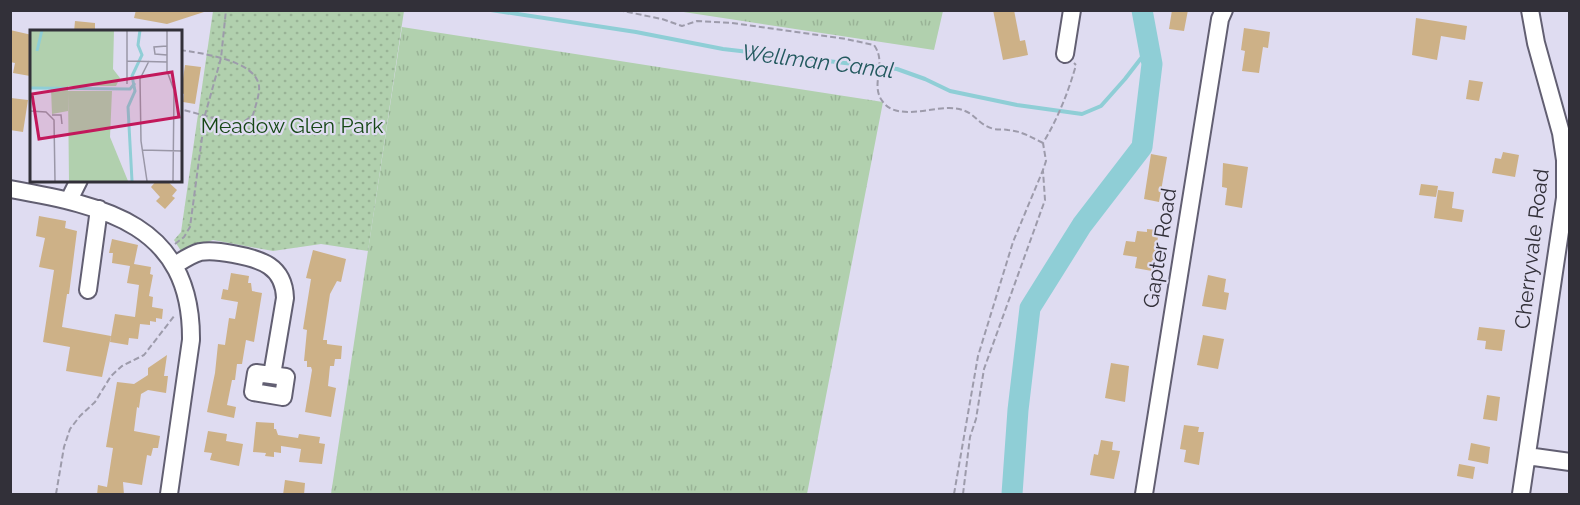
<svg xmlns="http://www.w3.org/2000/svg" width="1580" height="505" font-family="Raleway,sans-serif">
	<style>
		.grass { fill: url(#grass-tufts) }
		.park { fill: url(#park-dots) }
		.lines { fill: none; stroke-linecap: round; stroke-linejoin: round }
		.stream { stroke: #8fced6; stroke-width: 4 }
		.river { stroke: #8fced6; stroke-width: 21 }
		.building { fill: #cdb187 }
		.minor-casing { stroke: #625f72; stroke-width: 20 }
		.path { stroke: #9d9bab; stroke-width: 2; stroke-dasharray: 6 3; stroke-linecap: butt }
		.minor { stroke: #fff; stroke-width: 16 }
		.labels { text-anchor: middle; stroke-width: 4.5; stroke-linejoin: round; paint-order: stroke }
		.park-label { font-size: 21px; fill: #164715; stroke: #dfdcf1 }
		.street-label { font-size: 21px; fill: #323039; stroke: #dfdcf1 }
		.water-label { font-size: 22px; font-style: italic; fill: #23595f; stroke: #dfdcf1 }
		.inset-river { fill: none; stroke: #8fced6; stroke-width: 3 }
		.inset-road { fill: none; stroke: #9a97a7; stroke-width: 1.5 }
		.view { fill: #c2185b; fill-opacity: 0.15; stroke: #c2185b; stroke-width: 3 }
		.inset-edge { fill: none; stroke: #323039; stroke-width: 3 }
	</style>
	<defs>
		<pattern id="grass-tufts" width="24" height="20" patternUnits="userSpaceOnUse" patternTransform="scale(1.5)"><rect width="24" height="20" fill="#b1d0ae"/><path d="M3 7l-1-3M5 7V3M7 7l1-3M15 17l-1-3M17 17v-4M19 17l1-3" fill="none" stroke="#99b396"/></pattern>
		<pattern id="park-dots" width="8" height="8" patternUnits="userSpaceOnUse" patternTransform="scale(1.5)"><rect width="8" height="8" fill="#b1d0ae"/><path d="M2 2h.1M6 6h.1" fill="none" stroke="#99b396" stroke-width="1.8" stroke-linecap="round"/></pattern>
	</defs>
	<rect width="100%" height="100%" fill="#dfdcf1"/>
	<path class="grass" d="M677,11L943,10V11L934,50Z
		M402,27L883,102L807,494H331Z"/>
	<path class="park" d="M213,11H404L368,251L321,244L273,251L213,240L181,251L174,240L181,232Z"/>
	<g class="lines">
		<path class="stream" d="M491,10L636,32L723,49L897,69L925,79L950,91L1017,105L1082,114L1101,106L1125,79L1149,48"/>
		<path class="river" d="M1012,494L1018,410L1030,308L1082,225L1142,147L1152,64L1142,10"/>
	</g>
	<path class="building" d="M136,10H204V12L167,24L134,18Z
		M993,10H1014L1020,41L1025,40L1028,55L1003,60Z
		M1172,10H1188L1184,31L1169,29Z
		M1416,18L1467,26L1465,40L1441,36L1437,60L1412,55Z
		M75,21L95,23V32H74Z
		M1244,28L1270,32L1268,48L1263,47L1259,73L1242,71L1245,51L1241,50Z
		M10,30L32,35L30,76L13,73L15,63L10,62Z
		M185,65L201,67L195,104L183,102L184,94L181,93Z
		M1469,80L1483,82L1479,101L1466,99Z
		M11,98L28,100L23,132L10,130Z
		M1503,152L1519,155L1515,177L1492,173L1495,158L1501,159Z
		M1151,154L1167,157L1159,202L1144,199Z
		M1223,163L1248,167L1242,208L1225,205L1227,188L1222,187Z
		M157,180H166L177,190L172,196L175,198L165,209L156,201L160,197L151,187Z
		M1421,184L1438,186L1436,197L1419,195Z
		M1438,190L1454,192L1452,208L1464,210L1462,222L1434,218Z
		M39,216L66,221L65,228L77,231L69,294H67L62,327L111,336L102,377L66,371L70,347L43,342L54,270L39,267L45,238L36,236Z
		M1147,229L1157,230L1156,237H1158L1152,271L1135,268L1137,257L1123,255L1126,241L1135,242L1137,231L1147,232Z
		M112,239L138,245L134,264L151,267L150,274L153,275L149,296L153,297L152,307L163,309L162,319L156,318V322L150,321V325L140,324L138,339L129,338L128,345L110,342L115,314L135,317L139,285L127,283L130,266L112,263L113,253H109Z
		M313,250L346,259L341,282L337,281L330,294L323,340H327V344L342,346L341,359H335L334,366H330L328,386L336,388L331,417L305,412L312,370L311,367H307V361H304L307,330L303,329L311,279L306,278Z
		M231,273L249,276L248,283H251L252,291L262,293L254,342L246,340L242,364H237L235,380H232L227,405L236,407L234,418L207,412L215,373L218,344L225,345L229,318L235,319L238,302L221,299L223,289L228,290Z
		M1208,275L1226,279L1224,292L1229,293L1226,310L1202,306Z
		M1479,327L1505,330L1502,351L1485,349L1486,341L1477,340Z
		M1203,335L1224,339L1218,369L1197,365Z
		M167,355L164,376H168L166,393L148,390L141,394L139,408L137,407L134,431L160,436L158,448H153L151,456L147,455L142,485L123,482L124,495H97L98,485L107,487L113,448L106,447L117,382L134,384L148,375V368Z
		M1111,363L1129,366L1125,402L1105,398Z
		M1487,395L1500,397L1497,421L1483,419Z
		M256,422L274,423V429H276L278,435L298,438L299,434L320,437L319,443L325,444L322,464L299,462L301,449L281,446V453L274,452V457L265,456L266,453L253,452Z
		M1184,425L1199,427L1198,432H1204L1199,465L1184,462L1186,450L1180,449Z
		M208,431L227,434L226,441L243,444L239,466L210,460L212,453L204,452Z
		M1101,440L1113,442L1112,450L1120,451L1114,479L1090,475L1094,454L1098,455Z
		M1471,443L1490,447L1488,464L1468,460Z
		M1459,464L1475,467L1473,479L1457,476Z
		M285,480L305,483L304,495H283Z"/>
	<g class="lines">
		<defs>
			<path id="minor" d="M1065,54L1072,10
				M10,189C105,206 192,224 191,340L169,494
				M69,200L79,180
				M175,265C183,260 192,254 200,252C211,250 223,252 233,254C261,259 284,266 285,298L272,375
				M88,290L99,209
				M256,373L286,377L283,397L253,392Z
				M1527,456L1570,462
				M1144,494L1220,19L1224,10
				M1521,494L1565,198V160L1561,133L1536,43L1530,10"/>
		</defs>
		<use href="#minor" class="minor-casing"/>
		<path class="path" d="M618,10L662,19L682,26L697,21L732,23L846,39L874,45C888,64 869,85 883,102C896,120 930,108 949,108C977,109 973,123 994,129C999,130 1004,129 1008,130C1021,131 1031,137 1043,143
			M180,50C200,53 256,60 259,86C260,94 255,107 253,115L239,125L180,109
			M175,244L184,237L190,227L205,115L221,58L226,10
			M56,494L64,447L70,429L80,416L95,402L111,376L122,366L144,355L175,315
			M954,494L978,356L1013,242L1043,170L1046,161L1043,143C1058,118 1068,93 1076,65L1074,63
			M963,494L970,437L976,419L984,369L1045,200L1043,171"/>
		<use href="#minor" class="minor"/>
	</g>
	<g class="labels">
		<g class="park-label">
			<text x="292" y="133">Meadow Glen Park</text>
		</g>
		<g class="street-label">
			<text transform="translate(1160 248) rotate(-81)" y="7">Gapter Road</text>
			<text transform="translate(1532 249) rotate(-83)" y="7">Cherryvale Road</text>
		</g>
		<g class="water-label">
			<text transform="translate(818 61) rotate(7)" y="8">Wellman Canal</text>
		</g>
	</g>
	<g transform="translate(30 30)">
		<rect width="152" height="152" fill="#dfdcf1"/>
		<path d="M0,0H84L83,39L90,48L86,56H0ZM38,61H82L80,107L98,151H39Z" fill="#b1d0ae"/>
		<path d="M0,56H38V81L22,84L21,59H0Z" fill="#b1d0ae"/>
		<path class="inset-river" d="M7,21L12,0M0,58L100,59L105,53M102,151L98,77L105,61L102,46L112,25L108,15L110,0"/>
		<path class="inset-road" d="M97,0V54M137,0V41L144,60L143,151M137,25L125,24L124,17L137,16M97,31L137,32M0,81L16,82L24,90L25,151M22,85H31L32,94M112,120L152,121M117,151L111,111L110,49L119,31"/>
		<path class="view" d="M142,42L149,87L9,109L2,64Z"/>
		<rect width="152" height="152" class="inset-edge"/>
	</g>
	<rect width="1580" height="505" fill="none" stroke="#323039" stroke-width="24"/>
</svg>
